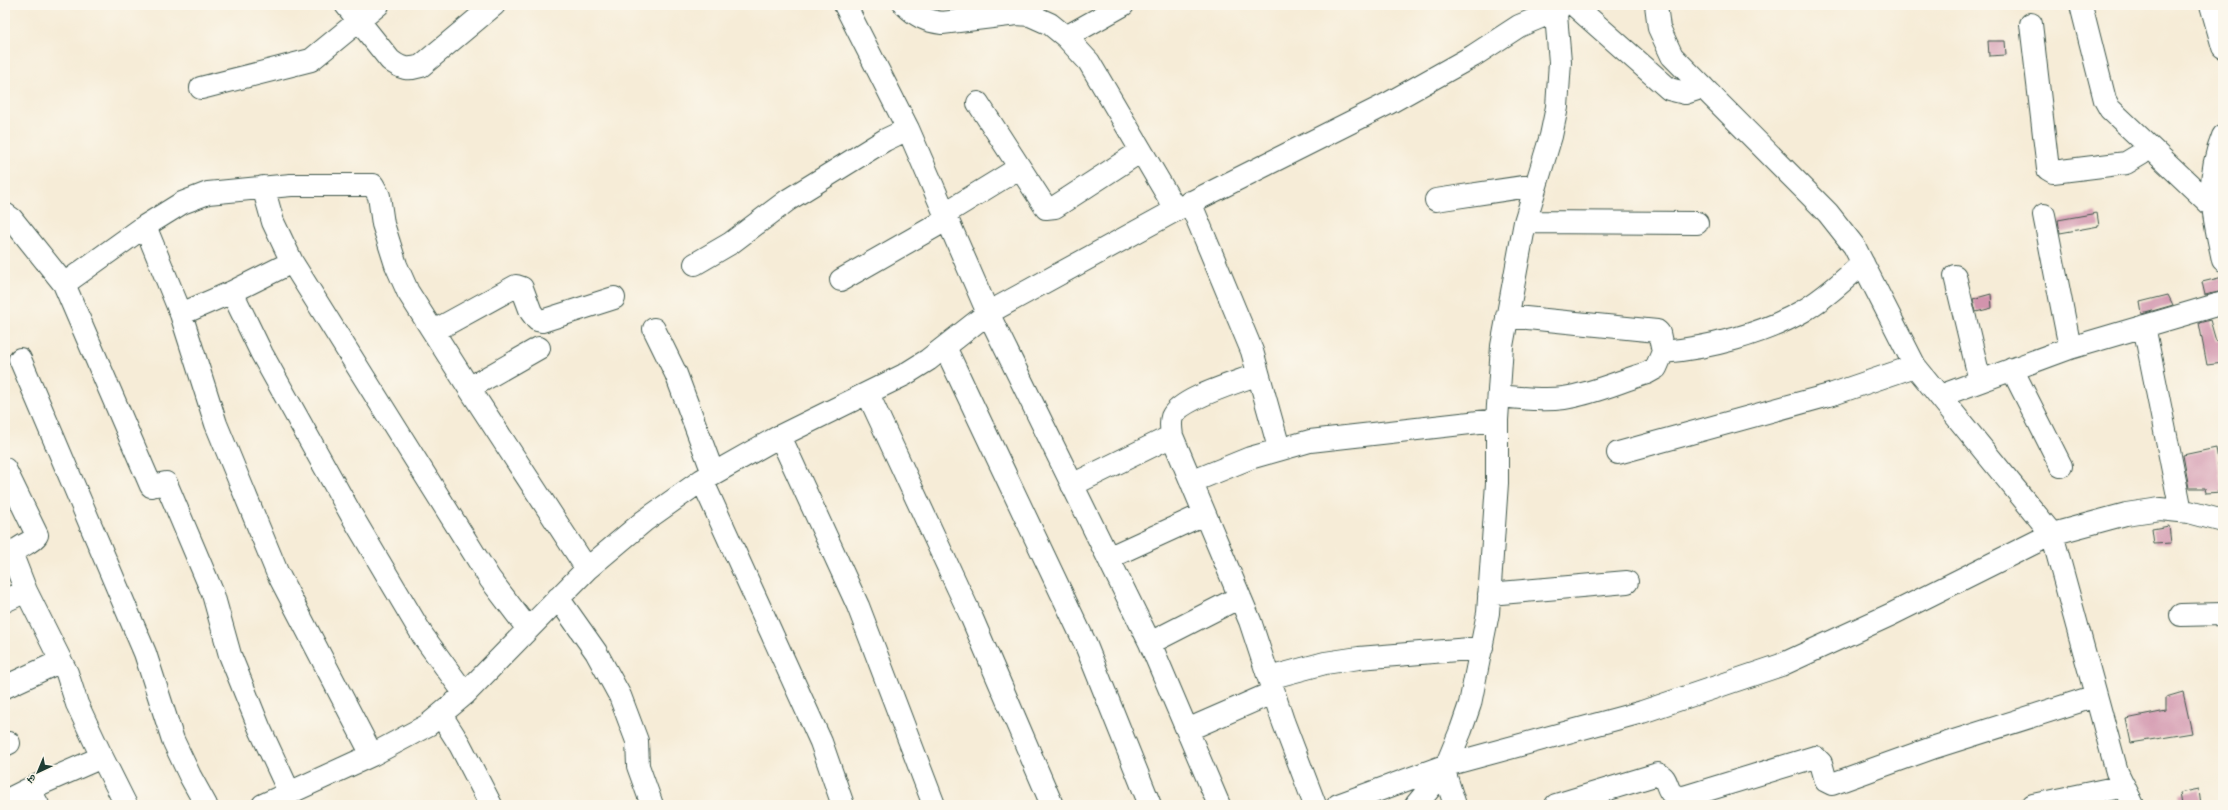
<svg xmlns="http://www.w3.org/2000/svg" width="2228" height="810" font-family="Dekko,'Playpen Sans Deva',sans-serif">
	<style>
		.building { fill: #d294ad }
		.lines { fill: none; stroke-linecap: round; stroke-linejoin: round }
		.minor-casing { stroke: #3f574c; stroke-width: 24 }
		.minor { stroke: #fff; stroke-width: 22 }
	</style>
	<rect width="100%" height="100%" fill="#fbf7ec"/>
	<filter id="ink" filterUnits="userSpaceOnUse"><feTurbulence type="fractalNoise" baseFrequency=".025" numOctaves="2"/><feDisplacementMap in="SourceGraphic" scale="8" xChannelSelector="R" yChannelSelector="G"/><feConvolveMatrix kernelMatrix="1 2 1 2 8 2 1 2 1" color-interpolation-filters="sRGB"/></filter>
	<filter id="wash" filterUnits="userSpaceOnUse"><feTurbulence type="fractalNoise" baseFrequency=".012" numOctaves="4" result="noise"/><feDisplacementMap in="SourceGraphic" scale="16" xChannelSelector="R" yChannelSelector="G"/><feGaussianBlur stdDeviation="0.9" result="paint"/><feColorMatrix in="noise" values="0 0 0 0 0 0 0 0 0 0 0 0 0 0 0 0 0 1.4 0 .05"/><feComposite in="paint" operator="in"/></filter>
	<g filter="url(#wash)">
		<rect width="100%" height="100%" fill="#f6ecd7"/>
		<g id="blocks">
			<path class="building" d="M1988,41H2005L2006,55L1989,56Z
				M2097,213L2099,226L2060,233L2058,220Z
				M2223,277V291L2205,295L2202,282Z
				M1991,294L1992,308L1976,312L1973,299Z
				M2168,295L2173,305L2142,314L2140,302Z
				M2210,320L2216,341L2223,339V363L2207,365L2199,323Z
				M2216,448L2222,492L2206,493L2205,488H2189L2183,455Z
				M2169,526L2171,543L2154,544L2152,529Z
				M2183,692L2192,733L2131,743L2126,719L2166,711V697Z
				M2199,789L2201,805H2181L2179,793Z"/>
		</g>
	</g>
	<g filter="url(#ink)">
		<use href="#blocks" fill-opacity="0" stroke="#3f574c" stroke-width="1"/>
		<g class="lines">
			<defs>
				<path id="minor" d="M346,5L390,60C401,69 408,70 421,66L494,5
					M845,5L908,129L988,313L1150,643L1219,805
					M905,5C916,16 926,21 942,23L1017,14L1030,15L1050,24L1066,37L1089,62L1176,210L1389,103L1473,56L1519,26L1543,16L1556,15
					M1574,5L1669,89L1685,93L1703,87
					M1656,5L1659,28L1672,56L1828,213L1854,246L1915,366L2052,534L2117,772L2133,805
					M2081,5L2105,100L2110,109L2212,206
					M2211,5L2223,47
					M2031,24L2048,169L2053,172L2126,163L2141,154L2149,146
					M1066,37L1123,5
					M201,88L311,60L378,5
					M978,103L1046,208L1055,207L1141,151
					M2223,136C2204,183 2213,212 2223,260
					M263,187L273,222L292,262L490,579L528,629
					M1436,200L1536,185
					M1190,202L1252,351L1279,448
					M5,214L12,219L64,284L145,226L181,314L232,292L292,262
					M944,214L1019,168
					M2044,215L2070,348
					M1525,222L1697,223
					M145,226L182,203L208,193L291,185H373L379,196L383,224L396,265L408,292L469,388L539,348
					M695,264L731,243L788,200L885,140L908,129
					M1955,276L1980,381
					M841,280L946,220
					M64,284L151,486L166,483L213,594L230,655L259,727L290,794
					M232,292L262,354L352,516L423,636L465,694
					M181,314L216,424L277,572L372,755
					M1507,316L1657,331L1659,333L1663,352
					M2144,326L2181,511
					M654,329L676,374L713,473
					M434,331L516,286L522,288L531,312L537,320L542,321L614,298
					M945,347L1085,643L1150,805
					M20,359L145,653L173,740L190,776L206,805
					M2012,369L2061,466
					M469,388L587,569
					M868,394L971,616L1052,805
					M1499,396C1521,398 1543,401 1564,398C1592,394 1620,381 1647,373L1656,368L1663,352C1709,348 1763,334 1803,311C1825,298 1844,280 1863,263
					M1940,396L2070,348L2223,303
					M780,436L858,606L934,805
					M1172,436C1171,429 1170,423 1172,417C1180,398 1239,382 1258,374
					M1618,453L1833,394L1915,366
					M5,469L37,535C31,544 17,546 12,555L26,591
					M702,480L821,742L843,805
					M1191,482L1250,458L1310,441L1497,420
					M1072,485L1172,436L1250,621L1283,721L1315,805
					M1108,558L1204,514
					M1489,594L1627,582
					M558,598L596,652L620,696L637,741L638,766L652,805
					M5,601L26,591L67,673L77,704L102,757L29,789
					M2181,615L2223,614
					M1150,643L1240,597
					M1269,678L1325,663L1359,658L1482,648
					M5,687L61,661
					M441,715L460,745L491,805
					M1187,730L1274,692
					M5,745L9,743
					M102,757L126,805
					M1444,771L1455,805
					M5,801L29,789L38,805
					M263,805L372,755L428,725L465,694L587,569L644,521L702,480L780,436L904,375L928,360L988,313L1176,210
					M1338,805L1447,765L1642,712L1781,665L1892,614L2052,534L2126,514L2160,509L2189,512L2223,521
					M1416,805L1444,771L1461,730L1470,704L1488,613L1497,483V420L1502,346L1525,222L1551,136L1557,107L1560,62L1556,15L1560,5
					M1556,805L1658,774C1672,779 1662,797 1684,797L1815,757L1821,763L1826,781L1832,784L1935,747L2096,696
					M2033,805L2124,786"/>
			</defs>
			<use href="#minor" class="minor-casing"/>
			<use href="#minor" class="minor"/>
		</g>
	</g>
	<rect width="2228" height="810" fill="none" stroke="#fbf7ec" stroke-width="20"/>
	<g transform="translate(38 772) rotate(224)" stroke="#fbf7ec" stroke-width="3" paint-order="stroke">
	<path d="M0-3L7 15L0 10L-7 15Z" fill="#1f3d34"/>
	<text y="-6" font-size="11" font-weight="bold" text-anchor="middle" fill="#1f3d34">उ</text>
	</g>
</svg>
